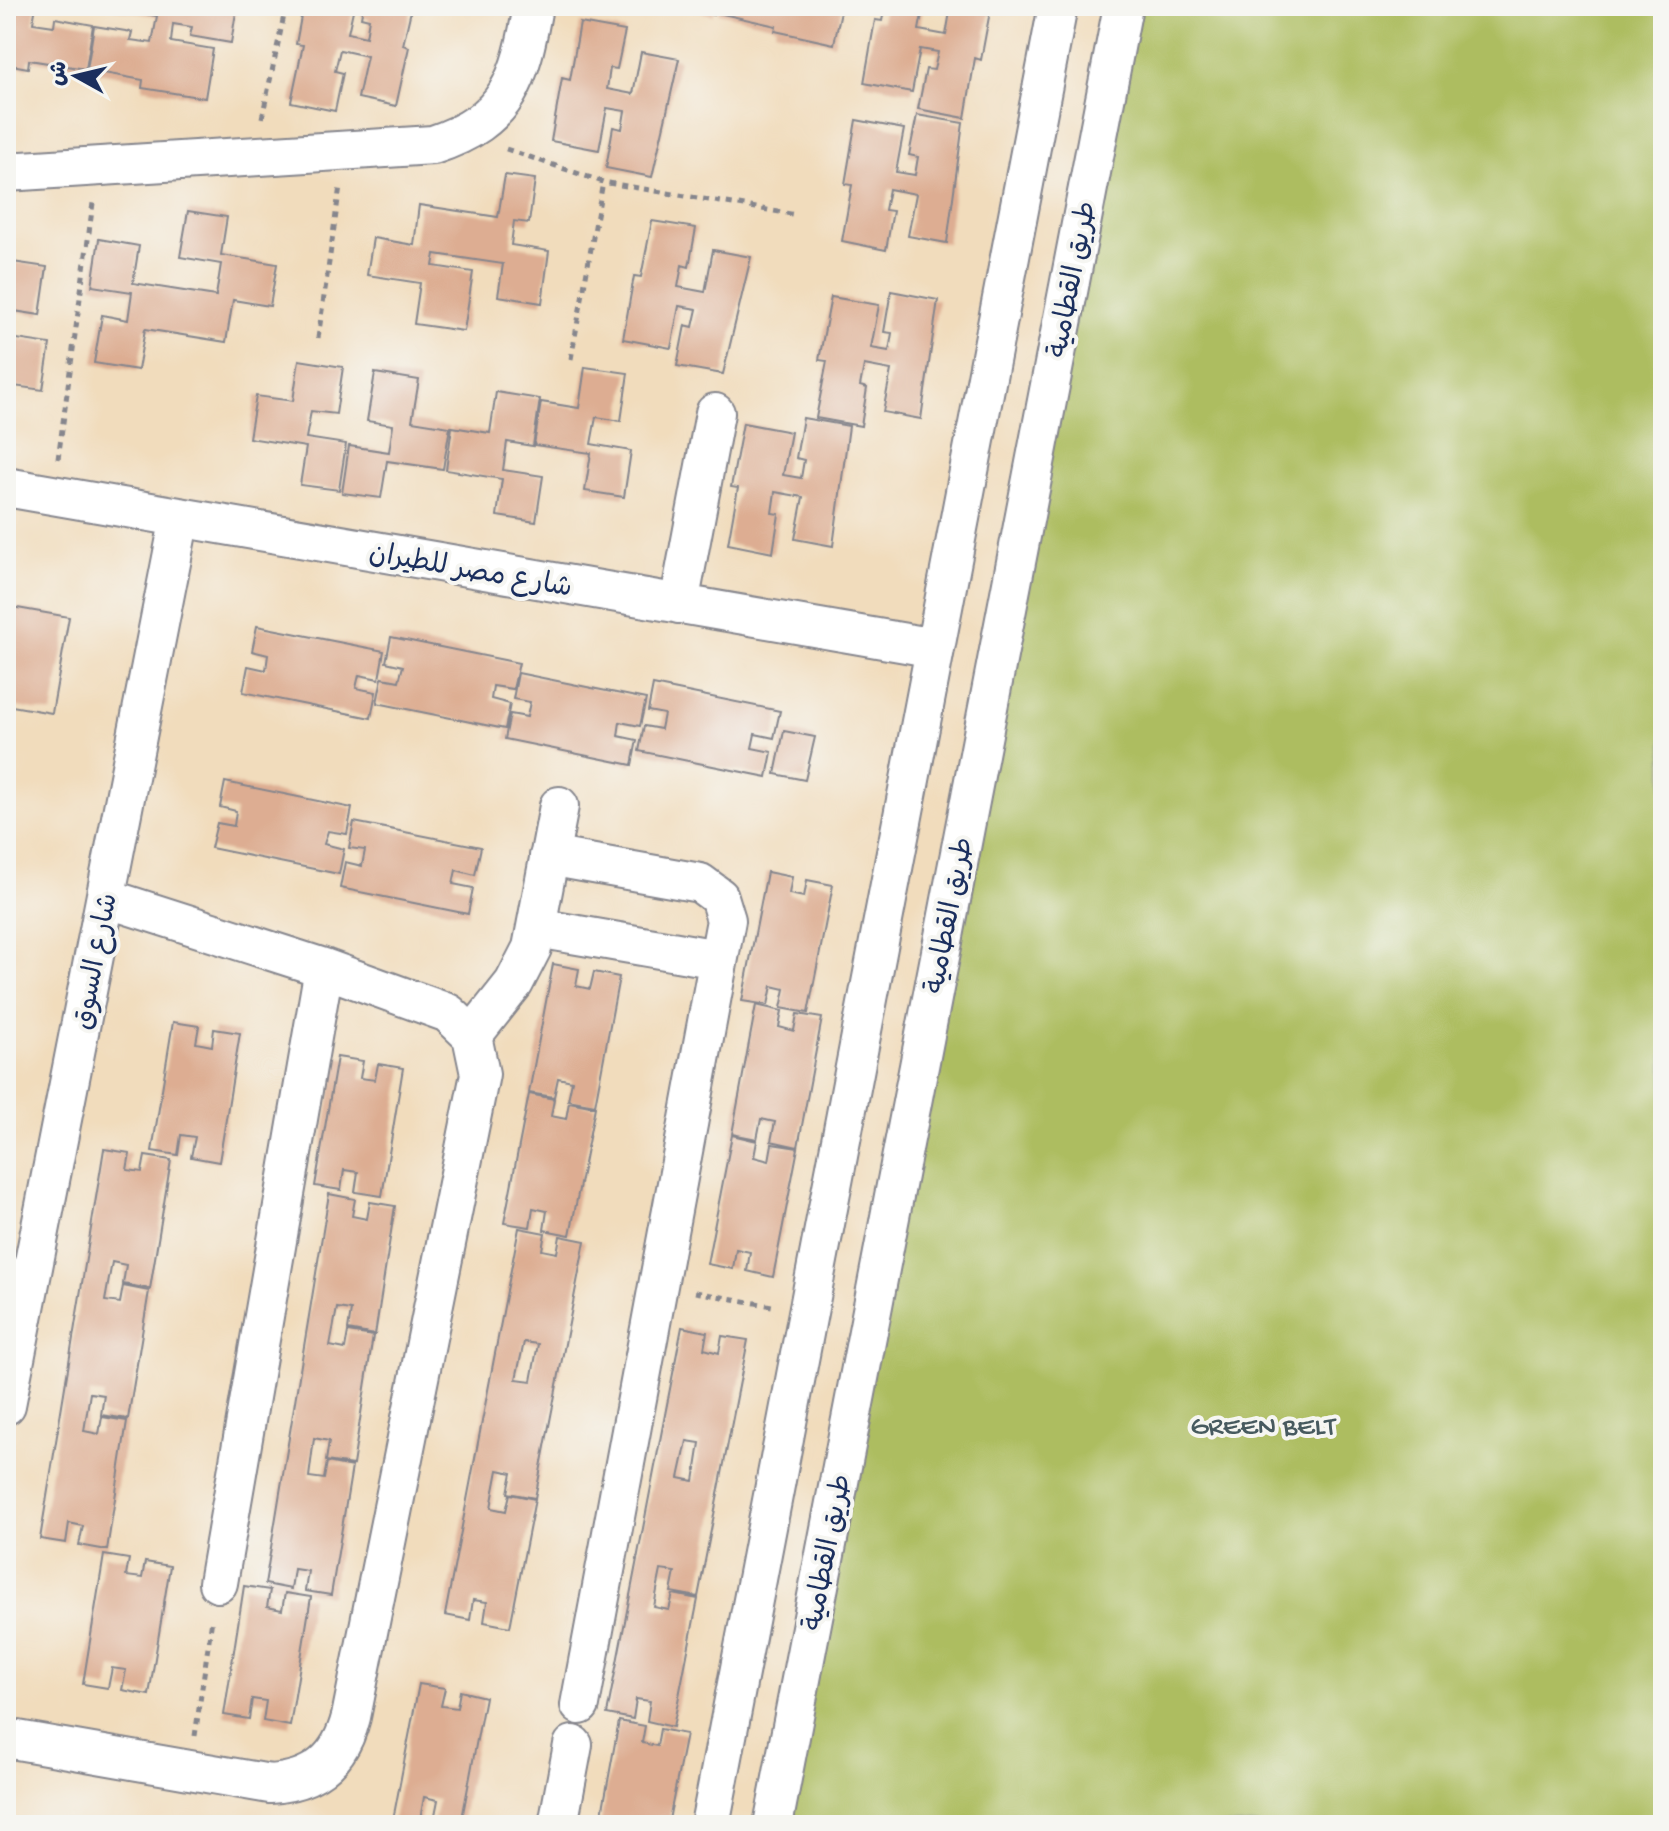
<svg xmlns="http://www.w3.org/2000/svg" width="1669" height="1831" font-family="'Gochi Hand','Playpen Sans Arabic',sans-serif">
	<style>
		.green { fill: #adbd60; stroke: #64765f; stroke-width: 2 }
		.building { fill: #ddad92; fill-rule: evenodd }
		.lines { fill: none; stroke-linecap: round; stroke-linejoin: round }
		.minor-casing { stroke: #86868d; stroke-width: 42 }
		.path { stroke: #86868d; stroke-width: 5; stroke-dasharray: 6 6; stroke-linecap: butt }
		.minor { stroke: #fff; stroke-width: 38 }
		.labels { text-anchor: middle; stroke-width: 8; stroke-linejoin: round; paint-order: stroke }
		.street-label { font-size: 28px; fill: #1b2f5e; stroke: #f6f6f2 }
		.park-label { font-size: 28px; fill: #475a5f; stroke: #f6f6f2 }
	</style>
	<rect width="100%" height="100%" fill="#f6f6f2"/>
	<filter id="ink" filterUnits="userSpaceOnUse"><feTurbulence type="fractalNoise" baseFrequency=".0125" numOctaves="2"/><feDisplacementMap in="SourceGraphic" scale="16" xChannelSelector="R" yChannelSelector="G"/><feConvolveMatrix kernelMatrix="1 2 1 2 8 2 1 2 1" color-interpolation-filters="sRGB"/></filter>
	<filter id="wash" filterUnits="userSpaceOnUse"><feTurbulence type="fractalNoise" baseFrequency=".006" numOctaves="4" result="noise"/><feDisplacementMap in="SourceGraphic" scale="32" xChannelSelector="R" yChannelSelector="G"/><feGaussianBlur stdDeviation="1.8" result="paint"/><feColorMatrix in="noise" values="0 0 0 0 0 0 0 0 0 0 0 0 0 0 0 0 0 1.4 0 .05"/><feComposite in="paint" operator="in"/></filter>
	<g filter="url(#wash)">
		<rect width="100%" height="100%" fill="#f1dcbc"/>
		<path class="green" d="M1137,6H1663V1825H776Z"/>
		<g id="blocks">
			<path class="building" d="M17,6H36L33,23L54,26L55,18L93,25L86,69L29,60L28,68L6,64V14L15,16Z
				M116,6H237L231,43L190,36L192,27L173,24L171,42L213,49L205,98L142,88L143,80L87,70L94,26L132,32L130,40L152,43L157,16L115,9Z
				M303,6H354L348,33L366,37L369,19L361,17L363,6H412L403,45L409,47L396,106L358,98L367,56L340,50L335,71L343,73L335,111L291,102L303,45L296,44Z
				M680,6H715L713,15Z
				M720,6H842L834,44L775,31L776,26L718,13Z
				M885,6H931L930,10L923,9L919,30L946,35L951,6H991L981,60L975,58L965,118L918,109L926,69L934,70L938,52L920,49L912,92L864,83L875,20L882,21Z
				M580,23L625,31L617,69L610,68L607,89L633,94L641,52L679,59L652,177L606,168L613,127L622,129L625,111L607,108L599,150L551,141L562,78L570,80Z
				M917,115L963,123L947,243L908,236L916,194L889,189L885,210L893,211L886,250L842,241L852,185L845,184L856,120L904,129L896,172L915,175L918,157L909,155Z
				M505,175L535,179L529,223L514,221L511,245L549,251L542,303L498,296L503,264L435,254L433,266L473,272L464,331L414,324L420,283L367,275L373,238L414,245L419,205L498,217Z
				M188,211L227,217L221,255L277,264L270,306L233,300L226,342L145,329L138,370L94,363L102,315L128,320L132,292L92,286L99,239L139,246L133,283L216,296L221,264L180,257Z
				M652,221L696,228L689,267L682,265L678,287L705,292L713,250L751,257L723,374L677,366L685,325L693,327L697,309L679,306L671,348L623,339L634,276L641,277Z
				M6,261L47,267L40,315L14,311L10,338L50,344L43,390L6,385L9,347H6Z
				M891,291L938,300L921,419L883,412L891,370L864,365L860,386L867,388L861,426L816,418L827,361L819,360L831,297L879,305L871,348L889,351L892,333L884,332Z
				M299,360L343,367L336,414L311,411L306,438L346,444L339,490L300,485L306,447L249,438L256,396L293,401Z
				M585,367L628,373L621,421L596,417L591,444L631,451L624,497L585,491L591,453L534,445L541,402L579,408Z
				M375,373L419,380L412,421L450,427L443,469L387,461L381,498L342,493L349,446L389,452L393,425L367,421Z
				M496,392L540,399L533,446L507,442L503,470L543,476L536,522L497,516L502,479L446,470L452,427L490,433Z
				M803,418L849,426L833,546L795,539L803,497L775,492L772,513L779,514L773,553L728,544L738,488L731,487L743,423L791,432L783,475L801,478L804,460L796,458Z
				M6,606L69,617L52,713L6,705Z
				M257,626L384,651L379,679L359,675L356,688L376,692L371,718L243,692L248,666L266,670L268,655L252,651Z
				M391,637L519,663L513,689L493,686L491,699L510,704L505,729L377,703L382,678L399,681L403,666L386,662Z
				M518,673L646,699L640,726L620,722L618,736L637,740L632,765L505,739L510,714L527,717L530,702L513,699Z
				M653,685L780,711L774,738L755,734L752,748L772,752L767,777L639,751L644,726L661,729L664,714L648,711Z
				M784,731L815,737L805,780L775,774Z
				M225,782L352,808L347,834L328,831L324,844L344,849L339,874L211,848L217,823L234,826L236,811L220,807Z
				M354,822L481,847L475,875L456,870L453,884L473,888L468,914L340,888L345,862L362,866L365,850L349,848Z
				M767,872L792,877L789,894L804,897L807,880L833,885L808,1013L781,1008L785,989L772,986L768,1005L742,1001Z
				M553,964L579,969L576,986L590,989L594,972L619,977L595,1105L568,1100L572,1081L558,1078L554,1097L529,1093Z
				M756,1005L782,1011L779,1027L794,1031L797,1014L822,1018L798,1147L771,1141L775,1122L761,1119L757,1139L732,1134Z
				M173,1022L199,1026L196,1043L212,1046L214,1029L240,1033L219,1162L191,1157L195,1137L181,1135L178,1155L152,1151Z
				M337,1057L363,1061L360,1078L375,1080L378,1064L403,1068L382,1196L355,1192L358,1172L344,1170L341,1190L315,1186Z
				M529,1094L554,1099L551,1116L566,1119L569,1102L595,1107L570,1235L544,1230L547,1211L533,1208L530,1227L504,1223Z
				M732,1135L757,1141L754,1157L769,1161L772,1144L798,1148L773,1277L747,1271L750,1252L736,1249L733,1269L707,1264Z
				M104,1149L130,1153L127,1170L142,1172L145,1156L171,1160L150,1289L123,1284L126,1265L112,1262L105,1301L120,1303L123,1286L149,1291L128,1419L101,1415L104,1395L90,1393L84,1431L99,1434L102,1417L127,1421L107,1550L79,1545L83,1526L69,1523L66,1543L40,1539Z
				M329,1194L355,1199L352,1216L367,1219L370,1202L395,1206L375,1335L348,1330L351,1310L337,1308L330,1346L345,1349L348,1332L373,1336L353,1465L326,1461L329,1441L314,1438L309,1477L324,1479L327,1462L352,1467L331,1595L305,1591L308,1571L294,1569L291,1589L265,1584Z
				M519,1228L545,1233L542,1250L557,1253L560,1236L585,1241L535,1498L508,1493L512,1473L498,1470L494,1491L491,1508L506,1511L510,1494L535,1499L510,1627L484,1622L487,1602L473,1600L470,1620L445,1615ZM524,1342L538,1344L531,1381L516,1379Z
				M682,1327L707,1332L704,1349L719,1353L722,1336L748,1340L698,1597L671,1592L675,1572L661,1570L657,1590L654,1607L669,1610L673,1594L698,1599L673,1727L647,1721L650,1701L636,1699L633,1719L607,1714ZM687,1441L700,1443L694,1481L679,1478Z
				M104,1555L129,1559L126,1576L142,1578L145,1562L170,1566L149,1695L122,1690L126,1670L112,1668L108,1688L83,1684Z
				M244,1586L270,1590L267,1607L282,1610L285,1593L311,1597L290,1726L263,1721L266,1701L252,1699L249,1719L224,1715Z
				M419,1684L445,1688L441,1706L457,1708L460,1691L485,1697L461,1824L434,1820L438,1800L424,1797L419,1825H392Z
				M619,1721L645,1726L642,1743L657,1746L660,1729L686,1734L668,1825H600Z"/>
		</g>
	</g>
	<g filter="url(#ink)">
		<use href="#blocks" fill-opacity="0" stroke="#86868d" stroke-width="2"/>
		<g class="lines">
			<defs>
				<path id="minor" d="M6,172L433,145C509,120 520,80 533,6
					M6,487L935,648
					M679,604L715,413
					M549,856L700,883L719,897L726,920L580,1705
					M537,928L718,959
					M472,1036L514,983L532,948L559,806
					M6,1405L180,517
					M218,1583L324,968
					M6,1738L270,1784C314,1781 340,1760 351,1717L480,1074L472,1036L448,1013L324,968L106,898
					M558,1825L573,1745
					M710,1825L1058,6
					M773,1825L1123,6"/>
			</defs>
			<use href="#minor" class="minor-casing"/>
			<path class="path" d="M262,118L286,6
				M506,149L603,182L797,215
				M318,338L340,186
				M571,359L603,182
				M58,459L93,203
				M695,1292L772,1306
				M195,1736L212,1619"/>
			<use href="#minor" class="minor"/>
		</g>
	</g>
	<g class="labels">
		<g class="street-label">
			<text transform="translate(1070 279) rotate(-79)" y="10">طريق القطامية</text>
			<text transform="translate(471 568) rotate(10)" y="10">شارع مصر للطيران</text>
			<text transform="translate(947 915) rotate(-79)" y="10">طريق القطامية</text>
			<text transform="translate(93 961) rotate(-79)" y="10">شارع السوق</text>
			<text transform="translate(825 1552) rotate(-79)" y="10">طريق القطامية</text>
		</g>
		<g class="park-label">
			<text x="1263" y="1434">GREEN BELT</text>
		</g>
	</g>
	<rect width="1669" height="1831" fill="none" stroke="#f6f6f2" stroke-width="32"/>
	<g transform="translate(76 76) rotate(278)" stroke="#f6f6f2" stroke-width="6" paint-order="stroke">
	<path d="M0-6L14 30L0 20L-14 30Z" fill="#1b2f5e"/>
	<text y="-12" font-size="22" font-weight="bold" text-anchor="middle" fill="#1b2f5e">ش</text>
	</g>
</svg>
